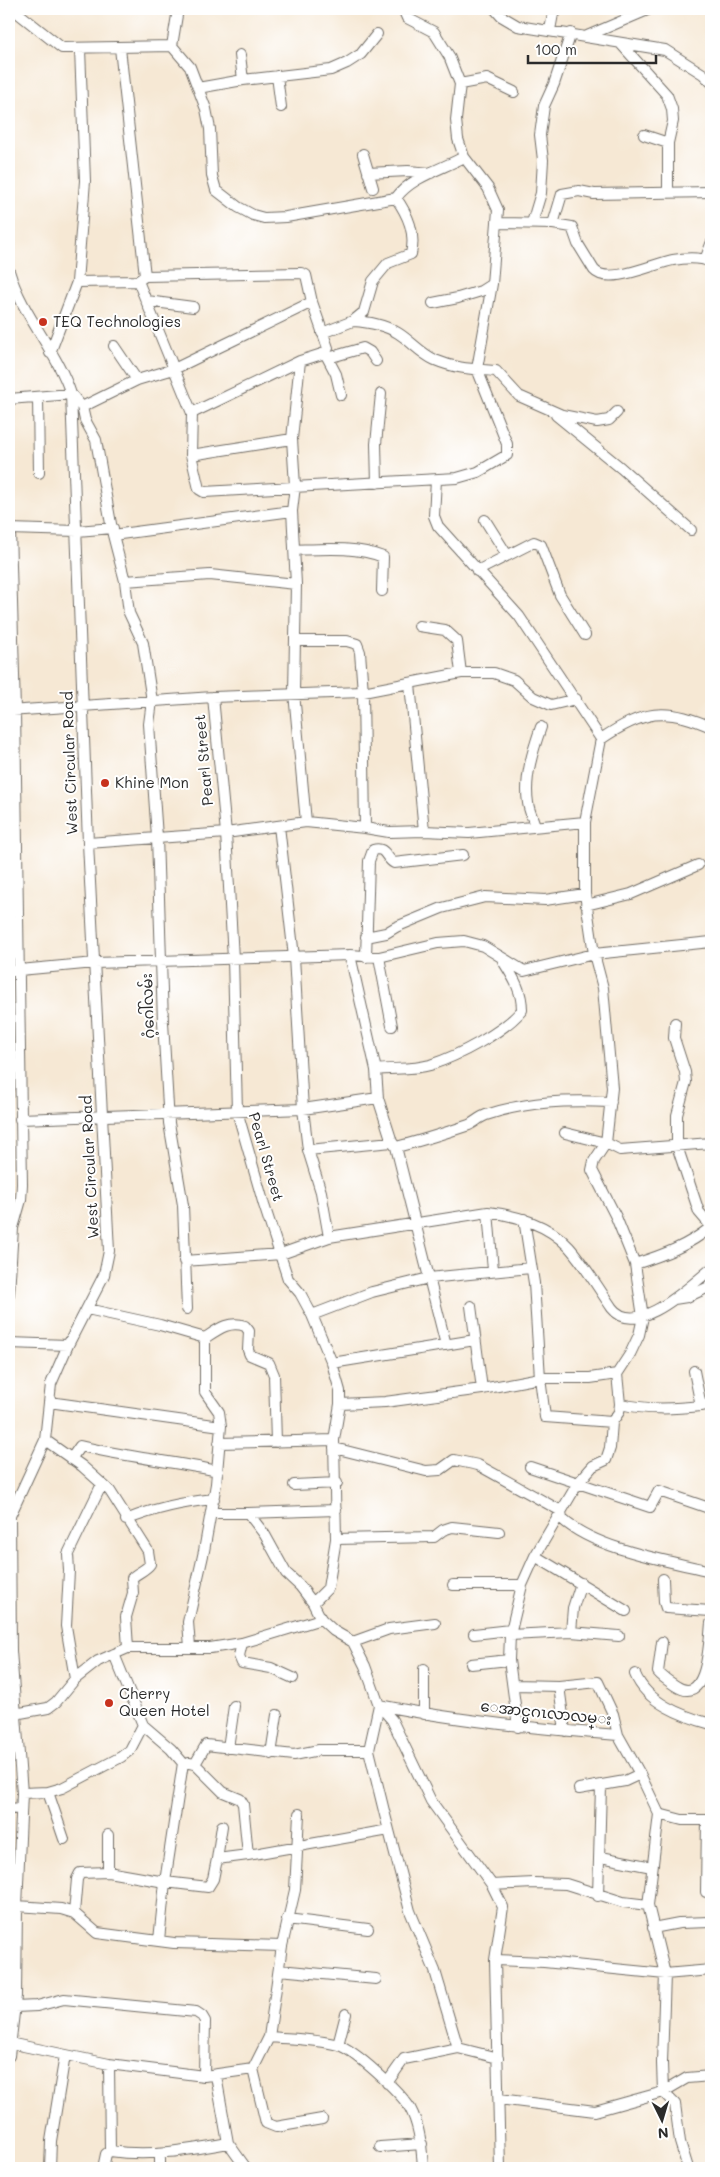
<svg xmlns="http://www.w3.org/2000/svg" width="720" height="2177" font-family="Mali,'Noto Sans Myanmar',sans-serif">
	<style>
		.built { fill: #f7d1c6 }
		.lines { fill: none; stroke-linecap: round; stroke-linejoin: round }
		.minor-casing { stroke: #726d66; stroke-width: 12 }
		.minor { stroke: #fff; stroke-width: 10 }
		.poi-dot { fill: #c8321e; stroke: #fff; stroke-width: 2 }
		.labels { text-anchor: middle; stroke-width: 4; stroke-linejoin: round; paint-order: stroke }
		.poi-label { font-size: 15px; fill: #2b2b2b; stroke: #fff; text-anchor: start }
		.street-label { font-size: 15px; fill: #2b2b2b; stroke: #fff }
	</style>
	<rect width="100%" height="100%" fill="#fff"/>
	<filter id="ink" filterUnits="userSpaceOnUse"><feTurbulence type="fractalNoise" baseFrequency=".02" numOctaves="2"/><feDisplacementMap in="SourceGraphic" scale="10" xChannelSelector="R" yChannelSelector="G"/><feConvolveMatrix kernelMatrix="1 2 1 2 8 2 1 2 1" color-interpolation-filters="sRGB"/></filter>
	<filter id="wash" filterUnits="userSpaceOnUse"><feTurbulence type="fractalNoise" baseFrequency=".0096" numOctaves="4" result="noise"/><feDisplacementMap in="SourceGraphic" scale="20" xChannelSelector="R" yChannelSelector="G"/><feGaussianBlur stdDeviation="1.12" result="paint"/><feColorMatrix in="noise" values="0 0 0 0 0 0 0 0 0 0 0 0 0 0 0 0 0 1.4 0 .05"/><feComposite in="paint" operator="in"/></filter>
	<g filter="url(#wash)">
		<rect width="100%" height="100%" fill="#f6e8d4"/>
		<path class="built" d="M9,1867H11L9,1950Z"/>
	</g>
	<g filter="url(#ink)">
		<g class="lines">
			<defs>
				<path id="minor" d="M13,9L62,48L172,46L190,67L206,109L210,129L212,176L216,190L238,207L253,215L264,218L286,217L396,198C411,177 442,169 464,157
					M495,9L501,16L518,26L665,50L703,74L711,82
					M550,30L553,14L559,9
					M587,36L650,9
					M621,44L667,95L672,109L673,121L668,143V193
					M172,46L178,9
					M120,48L145,276
					M240,55L243,80
					M277,76L281,107
					M460,84L487,79L514,92
					M198,88L243,80L331,70L347,63L361,54L377,34
					M644,135L668,143
					M363,154L373,188
					M368,173L408,171L431,173
					M498,223L553,224L572,227L578,244L594,270C608,286 655,263 673,260C685,258 700,257 711,262
					M532,223L541,193L543,160L540,135L544,106L554,84L571,33
					M553,224L562,194L579,191L594,194L711,192
					M705,260L711,244
					M9,271C23,317 57,351 71,394L88,843L109,1251L104,1275L68,1345L51,1384L45,1440L10,1516L11,1651L22,1793L17,1906L16,1996L9,2056
					M138,281L192,413L191,455L199,489L204,492L457,478L478,472L507,455V444L477,369L492,284L498,210L488,188L464,157L458,139L456,120L460,84L449,56L434,32L407,18L403,9
					M77,282L138,281L145,276L301,273L306,275L312,302L328,348L325,353L336,374L341,395
					M147,301L193,307
					M433,303L458,298L481,291L492,284
					M353,321C368,322 384,324 398,333C411,341 420,353 435,360C456,369 474,369 496,371L519,396L562,415L597,422L609,420L617,412
					M322,333L353,321L364,312L373,281L388,263L411,254C416,233 408,215 396,198
					M114,346L137,380
					M50,353L77,282L85,181L80,49
					M328,358L363,348L370,352L376,361
					M300,361L292,439L295,486L292,511L296,584L294,693L306,822
					M38,397L39,473
					M9,399L71,394L82,407L85,420L96,440L113,535L125,581L129,613L143,643L152,701L149,724L157,837L163,1022L169,1123L183,1205L187,1309
					M82,407L137,380L174,369L312,302
					M192,413L300,361L325,353
					M556,415L621,468L691,530
					M191,455L292,439
					M436,480L434,516L438,526L519,616L601,739
					M377,483L376,444L381,394
					M485,520L507,555
					M9,529L77,531L113,528
					M113,535L292,511
					M294,550C323,549 356,546 383,557L382,591
					M477,571L534,542L541,545L560,595L585,635
					M125,581L210,575L296,584
					M419,626L445,630L457,641L461,673
					M295,641H347L357,644L360,652L363,692L365,828
					M410,684L424,831
					M213,697L226,833L233,959L237,1111L264,1205L288,1279L300,1293L312,1315L332,1363L340,1391V1404L334,1440L336,1539L328,1588L313,1603
					M9,711L213,697L363,692L461,673H494L514,680L533,697L551,705L576,699
					M279,826L294,957L303,1109L308,1150L321,1192L329,1237
					M535,826C533,818 529,811 528,803C524,778 533,750 541,727
					M88,843L226,833L306,822L365,828L389,832L424,831L469,833L585,822
					M586,905L631,894L698,865
					M366,937L386,933L396,927L442,908L485,897L545,900L585,894
					M350,955L376,1070L378,1098L392,1142L396,1147L446,1345
					M366,957L369,861L373,850C386,846 385,858 394,863L463,855
					M379,957L392,1026
					M9,971L95,963L350,955L379,957L438,943L464,941L483,946L524,971L594,954L711,942
					M675,1023L674,1038L685,1072L686,1082L677,1115V1146L699,1212L711,1226
					M376,1070C393,1068 413,1070 430,1065C458,1056 504,1032 522,1010C522,990 513,977 503,961
					M20,1119L303,1109L378,1098
					M565,1133L606,1143L620,1150L711,1143
					M396,1147C421,1141 445,1133 469,1125C475,1122 480,1117 486,1115C528,1101 567,1100 611,1102
					M308,1150L392,1142
					M488,1212L493,1270
					M524,1219L534,1283L540,1378L545,1417L612,1422
					M184,1261L281,1254L329,1237L488,1212C516,1215 549,1225 569,1247C585,1265 598,1288 612,1308C636,1339 690,1286 711,1269
					M635,1264C663,1255 688,1246 711,1227
					M9,1294L13,1228L21,1200L22,1184L15,711L10,529
					M674,1299L687,1297L711,1286
					M471,1306L482,1389
					M87,1309L160,1325L205,1338C217,1330 229,1320 245,1326L249,1331L248,1350L250,1355L269,1363L274,1375L276,1442
					M312,1315L372,1292L429,1278L531,1268
					M9,1343L68,1345
					M332,1363L475,1340
					M49,1402L221,1426
					M340,1404L385,1402L482,1389L540,1378H590L617,1374
					M620,1404C648,1410 673,1409 701,1406L694,1371
					M701,1406L711,1404
					M45,1440L82,1466L110,1491L148,1551L150,1564C146,1570 137,1573 132,1578L133,1593L126,1617L128,1648
					M219,1443L334,1440
					M334,1448L426,1471L440,1470L454,1460L478,1465L561,1511L562,1519C597,1550 666,1560 711,1571
					M71,1459L80,1446C126,1457 172,1461 218,1471
					M530,1467L650,1507L659,1491L709,1508
					M294,1485L337,1483
					M211,1513H248L336,1510
					M248,1513L265,1535L286,1573L300,1586L313,1603L321,1619L334,1631L353,1642L365,1666L379,1705L369,1750L385,1815L410,1911L435,1971L458,2048L498,2058
					M126,1520C155,1508 183,1502 214,1499
					M336,1539L434,1537L443,1530L452,1527L499,1532
					M535,1556L626,1611
					M663,1579L664,1602L666,1608L711,1611
					M453,1585H522
					M571,1632L573,1608L581,1583
					M474,1634L510,1630
					M510,1635L571,1632L619,1636
					M353,1642L389,1629L435,1623
					M662,1642L658,1672C663,1678 670,1682 676,1686C708,1707 709,1641 711,1623
					M242,1643L239,1656L242,1663L271,1668L293,1678
					M190,1647L188,1622L204,1551L216,1484L221,1426L219,1412L205,1392V1338
					M471,1664L509,1660
					M635,1674C647,1703 682,1716 711,1724
					M75,1679L66,1626L69,1571L68,1554L102,1484
					M514,1685L559,1686L598,1682L613,1714L618,1735
					M559,1686L565,1731
					M379,1705C458,1721 537,1729 618,1735L640,1774L659,1814L648,1905L665,1974L662,2063L663,2092L675,2104L680,2142L688,2168
					M379,1705L392,1720L431,1801L492,1885L503,1907L495,1960L500,2168
					M424,1714V1669
					M9,1715L48,1708L56,1702L75,1679L98,1661L128,1648H210L242,1643L321,1619
					M518,1727L509,1660L510,1635L522,1585L535,1556L578,1483L593,1466L606,1460L610,1448L612,1422L619,1412L620,1404L617,1374L630,1354L639,1335L643,1317L635,1264L616,1217L592,1170L594,1161L606,1143L612,1088L603,988L594,954L585,894V822L601,739C643,711 665,706 711,727
					M228,1748L234,1706
					M271,1754L277,1715
					M189,1763L195,1764L223,1792L240,1799L243,1804L248,1855
					M195,1764L206,1745L294,1755L319,1750H369
					M579,1789L625,1781L640,1774
					M48,1792L64,1839
					M22,1793L48,1792L62,1788L121,1757L130,1750L143,1725L114,1654
					M9,1809L21,1808
					M659,1814L682,1820H711
					M108,1835V1872
					M601,1857L652,1867
					M217,1859L222,1826
					M492,1885L534,1883L566,1884L623,1902L648,1905
					M706,1892L707,1820
					M598,1896L601,1786
					M17,1906L61,1909L74,1913L77,1879L80,1873L108,1872L165,1882L183,1763L171,1749L143,1725
					M74,1913L97,1933L174,1943L282,1946
					M287,1919L368,1929
					M653,1928L679,1923L711,1922
					M159,1940L165,1882L208,1887L213,1879L217,1859L248,1855L389,1830
					M495,1960L544,1962L665,1974L711,1970
					M279,1970L376,1979
					M15,2007L37,2006L64,1999L196,2012L202,2016L205,2021L204,2076
					M269,2037L282,1946L295,1890L299,1814
					M9,2043L109,2064L204,2076L253,2069L269,2037C291,2039 316,2039 338,2045C355,2050 400,2092 410,2108C420,2126 422,2149 423,2168
					M338,2045L346,2014
					M109,2064L110,2151
					M253,2069L266,2123L276,2127L322,2119
					M387,2083L404,2059L458,2048
					M499,2099L595,2111L663,2092L687,2078L711,2076
					M228,2143L246,2168
					M380,2147L422,2144
					M160,2153V2168
					M50,2168L51,2141L65,2055
					M103,2168L106,2154L110,2151C150,2157 189,2150 228,2143L216,2076"/>
			</defs>
			<use href="#minor" class="minor-casing"/>
			<use href="#minor" class="minor"/>
		</g>
	</g>
	<g class="poi-dot">
		<circle cx="43" cy="322" r="5"/>
		<circle cx="105" cy="783" r="5"/>
		<circle cx="109" cy="1703" r="5"/>
	</g>
	<g class="labels">
		<g class="poi-label">
			<text x="53" y="327">TEQ Technologies</text>
			<text x="115" y="788">Khine Mon</text>
			<text x="119" y="1699">Cherry<tspan x="119" dy="17">Queen Hotel</tspan></text>
		</g>
		<g class="street-label">
			<text transform="translate(204 760) rotate(-95)" y="5">Pearl Street</text>
			<text transform="translate(70 763) rotate(-92)" y="5">West Circular Road</text>
			<text transform="translate(148 1006) rotate(-92)" y="5">ဂံ့ဂေါ်လမ်း</text>
			<text transform="translate(266 1157) rotate(74)" y="5">Pearl Street</text>
			<text transform="translate(90 1167) rotate(-93)" y="5">West Circular Road</text>
			<text transform="translate(546 1713) rotate(6)" y="5">ေအာင္မဂၤလာလမ္း</text>
		</g>
	</g>
	<rect width="720" height="2177" fill="none" stroke="#fff" stroke-width="30"/>
	<g transform="translate(662 2120) rotate(175)" stroke="#ffffff" stroke-width="4" paint-order="stroke">
	<path d="M0-4L9 19L0 12L-9 19Z" fill="#2b2b2b"/>
	<text y="-8" font-size="14" font-weight="bold" text-anchor="middle" fill="#2b2b2b">N</text>
	</g>
	<path d="M528 55v8h128v-8" fill="none" stroke="#2b2b2b" stroke-width="2.5"/>
	<text x="535" y="55" font-size="15" fill="#2b2b2b" stroke="#ffffff" stroke-width="4" paint-order="stroke">100 m</text>
</svg>
